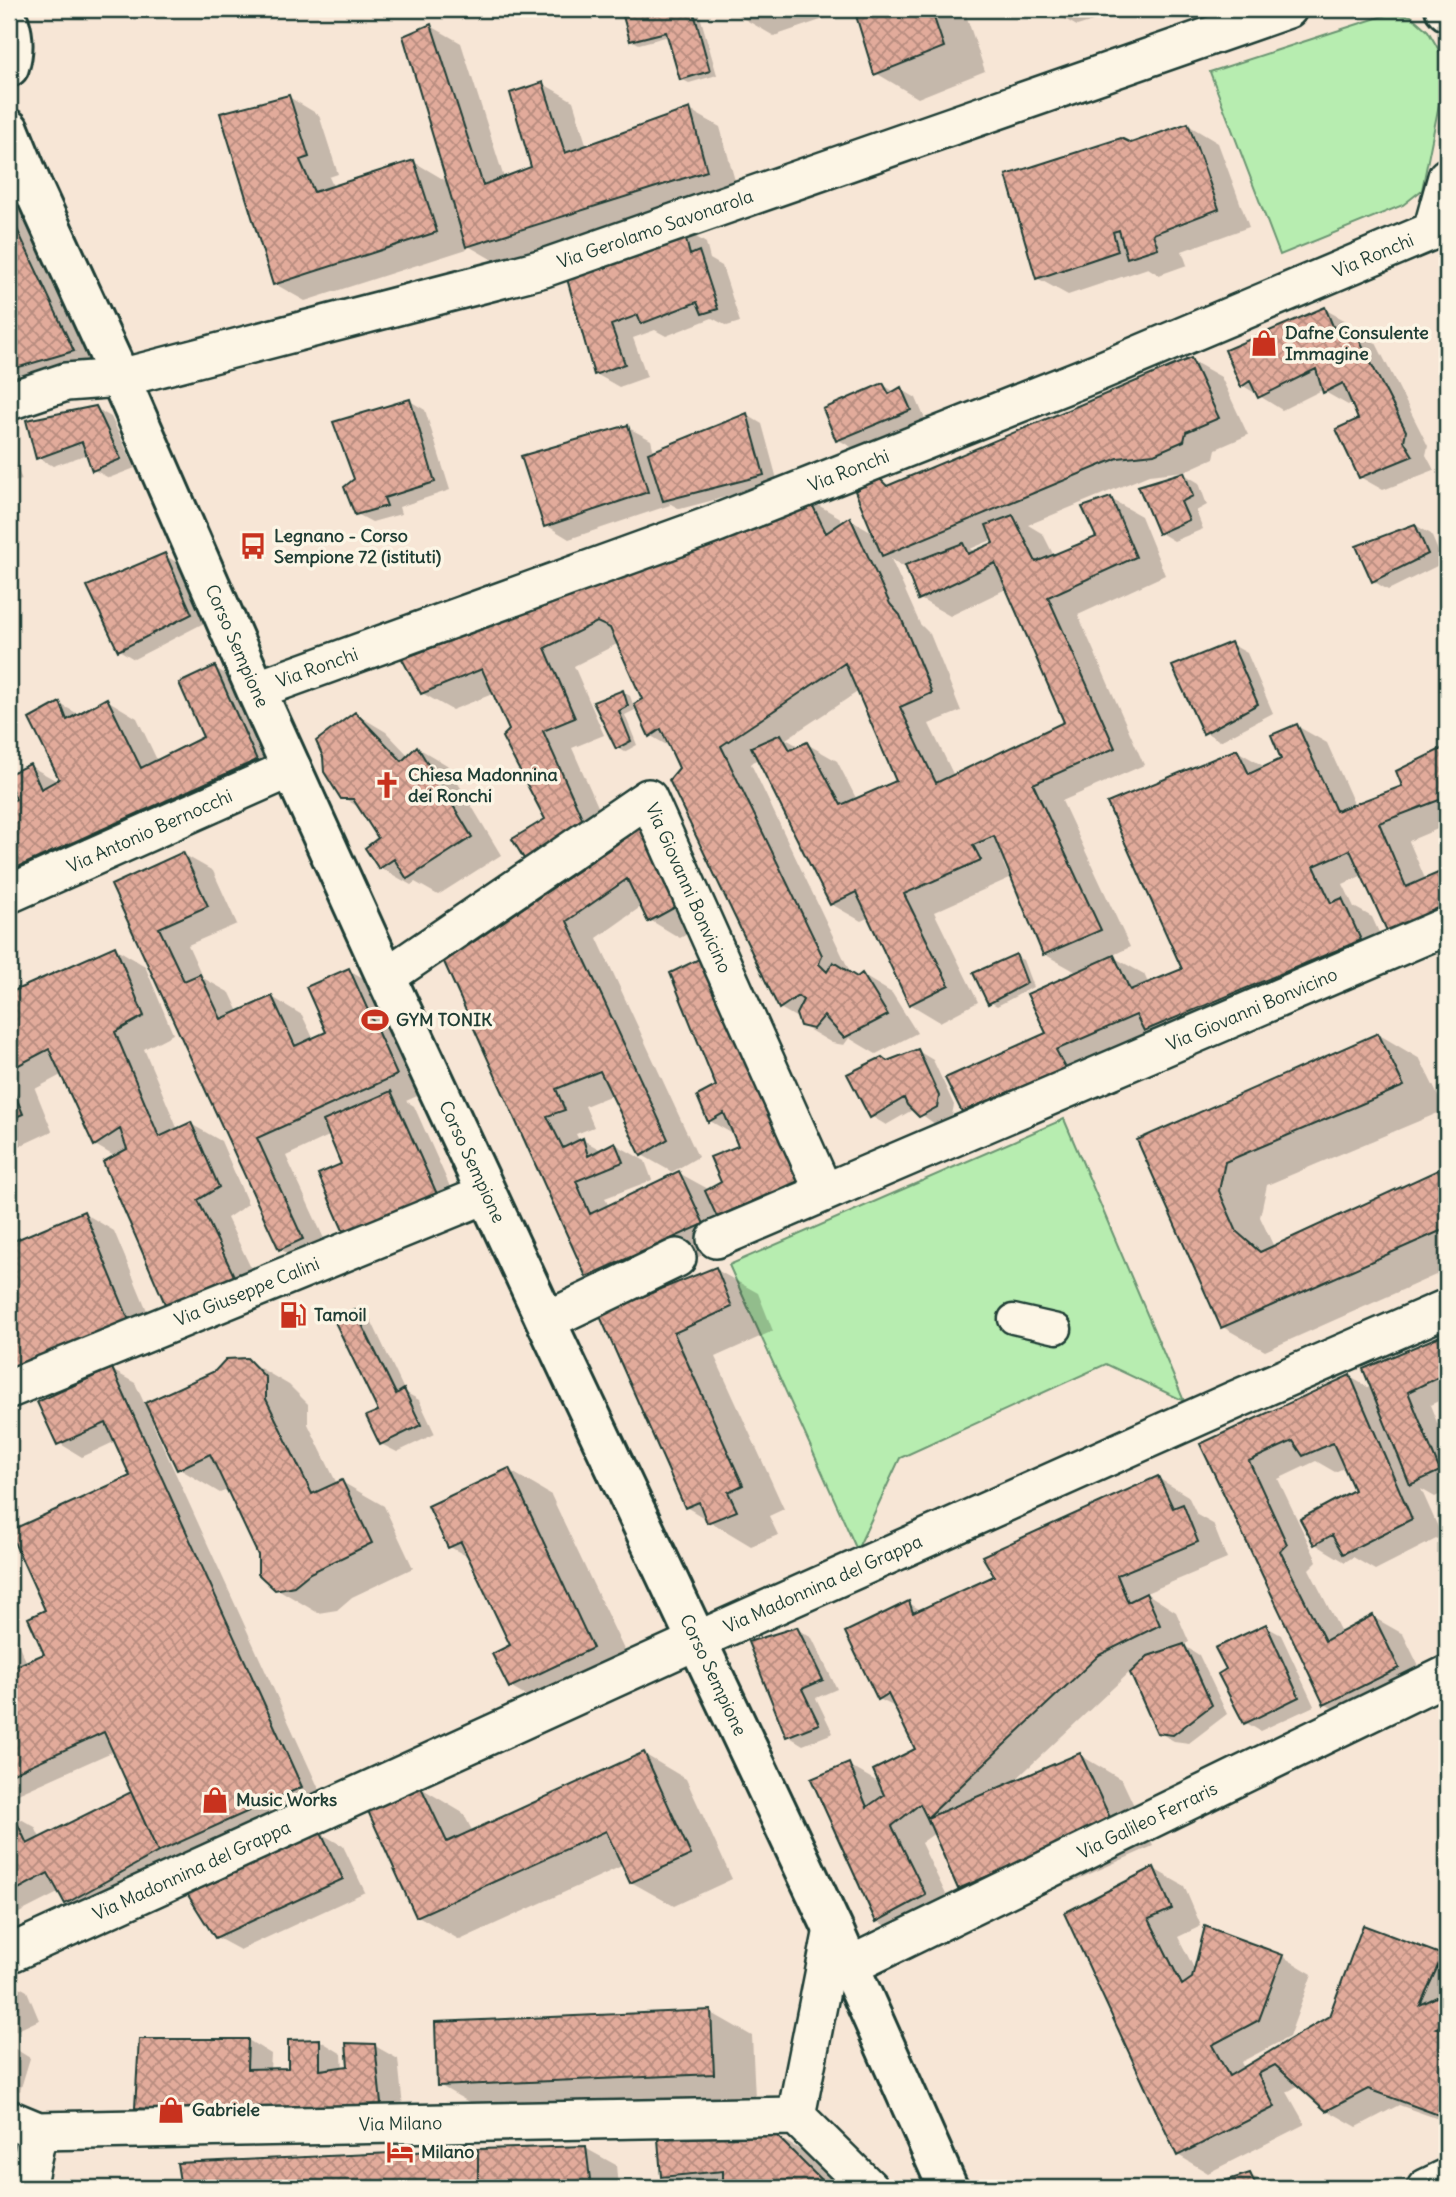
<svg xmlns="http://www.w3.org/2000/svg" width="1456" height="2197" font-family="Delius,sans-serif">
	<style>
		.park { fill: #b7edb0; stroke: #6b9572; stroke-width: 2 }
		.shadow { fill: #0003; fill-rule: evenodd }
		.building { fill: url(#building-cross-hatch); stroke: #1f3d34; stroke-width: 2 }
		.lines { fill: none; stroke-linecap: round; stroke-linejoin: round }
		.pedestrian-casing { stroke: #1f3d34; stroke-width: 33 }
		.minor-casing { stroke: #1f3d34; stroke-width: 42 }
		.tertiary-casing { stroke: #1f3d34; stroke-width: 44 }
		.primary-casing { stroke: #1f3d34; stroke-width: 44 }
		.pedestrian { stroke: #fcf5e5; stroke-width: 28 }
		.minor { stroke: #fcf5e5; stroke-width: 37 }
		.tertiary { stroke: #fcf5e5; stroke-width: 38 }
		.primary { stroke: #fcf5e5; stroke-width: 38 }
		.labels { text-anchor: middle; stroke-width: 7; stroke-linejoin: round; paint-order: stroke }
		.street-label { font-size: 18px; fill: #1f3d34; stroke: #fcf5e5 }
		.poi-label { font-size: 18px; font-weight: bold; fill: #1f3d34; stroke: #fcf5e5; text-anchor: start }
	</style>
	<defs>
		<pattern id="building-cross-hatch" width="8" height="8" patternUnits="userSpaceOnUse" patternTransform="scale(1.75)"><rect width="8" height="8" fill="#e2ab9b"/><path d="M0 0l8 8M0 8l8-8" fill="none" stroke="#b78c7f"/></pattern>
	</defs>
	<rect width="100%" height="100%" fill="#f7e6d6"/>
	<filter id="ink" filterUnits="userSpaceOnUse"><feTurbulence type="fractalNoise" baseFrequency=".0143" numOctaves="2"/><feDisplacementMap in="SourceGraphic" scale="14" xChannelSelector="R" yChannelSelector="G"/><feConvolveMatrix kernelMatrix="1 2 1 2 8 2 1 2 1" color-interpolation-filters="sRGB"/></filter>
	<g filter="url(#ink)">
		<path class="park" d="M1389,14L1411,16L1428,31L1447,64L1422,190L1403,205L1280,255L1210,72Z
			M1064,1119L1184,1401L1106,1364L900,1458L857,1550L729,1265Z"/>
		<path class="shadow" d="M623,9H698L717,75L689,83L681,79L669,36L639,44L631,40Z
			M731,9H853L774,36L732,12Z
			M855,9H964L985,71L918,98L876,73Z
			M1053,9H1131L1077,26L1054,13Z
			M431,26L461,43L504,178L533,168L542,83L573,101L587,147L690,110L720,127L737,188L498,263L465,244L467,249L305,301L275,284L289,97L319,115L338,174L329,177L334,188L414,162L448,182Z
			M1188,125L1218,143L1249,227L1182,251L1187,265L1159,275L1148,268L1068,295L1037,278L1131,145Z
			M9,205L26,215L96,364L34,382L11,369L9,364Z
			M683,229L706,243L710,259L722,266L740,322L727,326L712,318L666,336L655,330L633,338L647,377L619,387L596,374L568,276Z
			M1324,309L1348,322L1351,331L1376,343L1428,446L1426,455L1434,470L1383,490L1360,477V420L1353,402L1348,405L1325,392L1324,389L1282,410L1242,385Z
			M1191,360L1221,377L1248,435L1216,449L1214,458L1185,471L1149,475L1028,525L1043,534L1054,556L1098,538L1111,499L1141,516L1165,575L1078,615L1144,765L1062,801L1130,947L1111,956L1144,974L1149,985L1185,970L1237,751L1267,768L1284,760L1297,726L1327,743L1355,806L1404,787L1398,772L1447,748V825L1409,841L1426,881L1447,871V935L1418,948L1388,930L1363,875L1343,884L1354,907L1372,917L1390,957L993,1128L963,1111L1048,1034L1078,973L1044,954L1012,877L934,912L978,1002L940,1022L910,1004L870,917L861,921L831,904L758,758L751,764L851,974L858,978L862,975L892,993L917,1033L876,1054L849,1038L844,1045L832,1043L801,1025L799,1019L780,1008L672,748L651,736L644,700L619,643L574,666L604,735L572,748L616,847L711,921L680,938L650,920L642,906L597,938L698,1157L672,1172L642,1155L612,1095L585,1106L594,1127L576,1134L580,1142L583,1140L601,1150L615,1144L645,1161L652,1180L605,1198L609,1207L679,1173L710,1190L724,1183L741,1147L735,1133L733,1134L710,1121L699,1097L718,1087L827,1192L733,1241L618,1294L587,1276L446,963L560,885L532,868L547,819L495,693L452,710L422,693L627,576L809,500L839,517L842,524L850,519L874,533L878,479L890,486ZM994,539L996,544L976,552L970,549ZM891,559L909,570L920,599L950,616L1008,588L1067,723L954,776L929,724L961,711L930,634L920,624ZM859,691L898,782L857,800L837,761L807,744L800,747L786,739ZM1006,861L1011,872L1008,874L1003,863Z
			M883,385L895,392L901,389L916,398L925,419L853,448L837,439Z
			M410,401L425,410L450,490L399,507L401,514L372,522L357,514L356,479Z
			M95,408L111,417L135,468L109,478L94,470L88,454L53,466L37,457Z
			M747,415L762,424L778,483L680,509L669,503L670,505L569,539L546,525L627,427L651,440L654,452Z
			M9,448L22,480L9,483Z
			M1184,474L1199,483L1207,505L1196,511L1203,529L1174,541L1159,532Z
			M1415,525L1431,534L1443,563L1388,590L1373,581Z
			M164,555L180,564L206,622L134,659L119,650Z
			M1231,644L1247,653L1273,713L1220,741L1205,732Z
			M215,668L245,685L287,777L9,902V771L10,775L30,766L57,781L61,780L60,704L80,715L107,700L137,718L158,762L205,738Z
			M623,692L630,696L635,710L625,715L637,745L624,752L617,748L595,703Z
			M356,714L386,732L409,756L418,748L447,765L501,855L438,895L415,882L411,885L381,868L367,848L381,839L360,808L342,797Z
			M183,854L213,871L237,924L188,945L203,978L230,993L239,1012L272,997L302,1015L314,1040L329,1033L349,970L379,987L426,1092L406,1101L414,1106L459,1207L346,1233L344,1164L331,1135L286,1156L332,1256L310,1267L280,1249L113,886Z
			M115,948L145,966L173,1034L144,1049L178,1130L191,1124L221,1141L248,1204L227,1218L264,1295L196,1320L166,1303L116,1157L95,1145L63,1074L35,1089L52,1131L9,1151V995Z
			M1015,956L1023,960L1033,987L997,1006L990,1002Z
			M1378,1034L1420,1059L1445,1110L1267,1185L1260,1217L1274,1247L1440,1171L1447,1175V1270L1265,1351L1223,1327L1139,1140Z
			M918,1051L933,1060L954,1105L952,1115L935,1124L914,1109L886,1125L871,1116L889,1063Z
			M84,1213L114,1231L158,1337L9,1400V1245Z
			M715,1269L758,1293L773,1331L715,1357L784,1509L769,1516L778,1535L751,1546L686,1507L601,1315Z
			M355,1312L371,1320L405,1392L419,1400L435,1434L397,1452L381,1444L380,1411Z
			M1447,1334V1397L1430,1405L1447,1447V1491L1435,1497L1421,1489L1442,1536L1375,1570L1353,1557L1345,1562L1315,1544L1356,1490L1346,1467L1335,1472L1316,1461L1278,1479L1317,1561L1309,1569L1342,1634L1373,1617L1403,1634L1428,1685L1355,1721L1325,1704L1202,1445L1350,1377L1373,1390L1365,1370Z
			M246,1360L289,1385L308,1404V1424L337,1484L342,1482L384,1506L413,1568L352,1597L337,1610L318,1613L276,1588L229,1489L220,1493L178,1468L156,1423L153,1424L324,1800L89,1916L66,1903L60,1892L9,1918V1815L12,1814L35,1827L41,1840L133,1793L114,1751L9,1798V1624L27,1663L46,1655L48,1611L133,1477L116,1441L82,1457L59,1443L112,1370L135,1383L145,1405Z
			M509,1470L551,1495L635,1673L552,1711L510,1687L512,1646L472,1559L450,1547Z
			M1158,1478L1188,1496L1197,1515L1213,1524L1227,1559L1146,1593L1176,1612L1189,1642L1183,1645L1199,1655L1227,1714L1189,1743L1174,1741L1158,1732L1131,1671L1011,1784L1080,1755L1122,1780L1153,1846L1001,1913L959,1888L935,1833L921,1843L955,1913L907,1938L877,1921L848,1765L881,1784L917,1750L897,1708L879,1699L909,1603L922,1611L997,1577Z
			M1265,1626L1281,1635L1314,1706L1260,1731L1245,1722L1229,1669Z
			M797,1629L812,1638L837,1689L816,1698L833,1733L803,1745L788,1736Z
			M644,1754L686,1779L732,1879L674,1906L631,1882L624,1865L460,1940L418,1916L421,1788L463,1813L473,1832Z
			M320,1833L343,1846L365,1892L240,1950L216,1937Z
			M1154,1869L1184,1886L1201,1926L1178,1937L1196,1972L1282,1956L1312,1974L1289,2037L1241,2062L1244,2069L1331,2018L1364,1928L1447,1959V2122L1399,2105L1357,2127L1327,2110L1299,2085L1287,2092L1305,2124L1208,2173L1178,2155L1066,1914Z
			M9,1981L27,1991L39,2020L9,2034Z
			M710,2012L752,2036L755,2098L481,2109L439,2085Z
			M248,2040L271,2054L270,2070H290L319,2040L342,2054L343,2069L350,2067L375,2046L398,2059L404,2117L160,2120L137,2107L141,2041Z
			M9,2045L30,2058L20,2091L9,2088Z
			M774,2135L804,2152L840,2188H683L663,2176Z
			M9,2140L34,2154L9,2188Z
			M585,2148L616,2165L618,2188H183L179,2165Z
			M1250,2175L1274,2188H1208Z"/>
		<path class="building" d="M621,9H693L710,71L680,80L666,32L630,41Z
			M854,9H931L944,47L874,75Z
			M431,24L483,185L531,167L510,93L543,82L565,153L690,108L707,171L466,247L403,36Z
			M289,95L309,157L300,160L314,192L414,160L437,232L273,285L220,113Z
			M1188,123L1219,209L1153,234L1158,248L1127,258L1119,230L1113,232L1118,251L1036,279L1006,175L1121,138L1131,143Z
			M9,212L74,351L9,370Z
			M683,228L690,255L699,251L718,309L702,314L697,302L641,324L638,315L611,325L625,364L594,375L566,275Z
			M1325,307L1337,336L1353,328L1406,431L1404,441L1413,456L1359,478L1336,429L1358,419L1343,383L1323,393L1316,369L1258,398L1250,381L1241,387L1225,350Z
			M1191,358L1219,418L1186,432L1184,441L1154,454L1118,458L882,556L855,491L878,477L887,486Z
			M883,383L889,394L901,387L911,410L836,441L823,409Z
			M410,399L435,482L384,498L387,506L355,515L344,487L354,479L333,422Z
			M96,406L121,459L92,471L82,442L36,459L26,420Z
			M747,413L764,475L663,501L648,453Z
			M628,425L648,492L544,527L521,456Z
			M1184,472L1193,496L1181,502L1189,520L1158,534L1138,486Z
			M1111,497L1136,557L1048,597L1115,748L1033,784L1101,930L1043,955L994,836L973,845L981,860L904,894L949,985L909,1005L856,892L830,905L751,747L781,734L790,750L807,742L841,805L896,781L845,663L721,746L822,955L819,964L827,972L833,962L857,977L862,973L888,1015L844,1038L824,1016L813,1029L800,1026L796,1014L803,1000L798,996L779,1009L669,780L679,768L661,729L649,737L634,704L642,699L610,628L597,622L545,648L575,718L543,731L588,831L531,870L512,839L545,819L502,737L509,730L482,669L421,694L402,659L627,574L809,498L826,533L850,517L890,604L900,615L932,693L900,707L936,783L1064,722L995,563L918,600L905,565L963,543L968,554L993,543L986,525L1013,515L1036,562L1096,537L1082,507Z
			M1415,524L1428,554L1372,582L1356,546Z
			M165,553L192,614L118,651L87,586Z
			M1231,642L1258,704L1203,734L1172,666Z
			M215,666L257,760L9,871V803L16,799L9,782V774L30,764L41,789L59,779L29,719L60,702L67,720L107,698L141,768L203,737L179,683Z
			M623,690L628,706L619,711L631,741L616,749L593,702Z
			M355,712L402,761L417,746L472,837L407,879L394,859L379,869L365,848L378,838L353,799H341L324,772L323,757L316,741Z
			M1297,724L1336,811L1402,786L1396,771L1447,746V797L1379,823L1406,887L1447,869V905L1387,931L1350,850L1314,866L1331,903L1342,898L1361,940L1144,1031L1136,1015L1056,1050L1066,1068L962,1112L945,1078L1046,1033L1027,994L1114,955L1130,990L1182,969L1107,803L1237,749L1249,774L1281,759L1271,735Z
			M645,825L681,904L648,922L627,879L567,921L668,1139L641,1156L600,1071L556,1089L565,1110L547,1116L563,1148L583,1138L588,1156L615,1142L623,1162L576,1181L590,1214L679,1171L704,1224L586,1277L444,962Z
			M183,852L208,906L159,928L184,981L200,974L221,1019L272,996L295,1046L326,1032L306,987L349,968L397,1075L257,1138L303,1239L279,1250L111,885Z
			M115,946L144,1016L115,1032L159,1137L191,1122L219,1187L198,1200L235,1278L165,1304L103,1162L127,1149L120,1129L94,1146L49,1049L9,1070V993Z
			M1016,954L1027,983L988,1004L973,973Z
			M703,957L805,1178L717,1217L705,1191L721,1182L710,1157L738,1146L724,1113L708,1122L697,1096L716,1086L670,973Z
			M1378,1033L1404,1086L1225,1162L1219,1191L1237,1232L1260,1252L1440,1169L1447,1185V1228L1221,1328L1137,1140Z
			M918,1049L939,1096L937,1107L919,1117L907,1105L904,1098L870,1118L847,1074L882,1057L887,1061Z
			M9,1080L23,1114L9,1120Z
			M391,1091L437,1194L345,1235L318,1174L341,1164L323,1121Z
			M84,1211L129,1320L9,1370V1243Z
			M716,1267L732,1307L674,1333L743,1485L728,1492L737,1511L707,1523L699,1502L685,1508L599,1314Z
			M355,1310L396,1394L404,1389L421,1425L380,1445L366,1416L378,1411L334,1320Z
			M1447,1333V1373L1408,1392L1440,1471L1410,1485L1363,1369Z
			M247,1358L266,1378V1399L312,1494L342,1480L372,1543L310,1573L294,1586L275,1590L258,1574V1555L210,1454L177,1470L145,1403L215,1371L226,1359Z
			M112,1368L302,1787L158,1852L104,1732L9,1775V1669L44,1654L28,1618L45,1610L9,1531L130,1476L106,1423L57,1445L37,1402Z
			M1350,1375L1412,1519L1343,1554L1332,1535L1314,1545L1300,1519L1354,1490L1333,1443L1303,1456L1293,1441L1249,1461L1287,1544L1280,1551L1325,1641L1373,1615L1399,1668L1324,1705L1200,1444Z
			M509,1468L593,1648L509,1688L492,1654L510,1645L461,1542L448,1548L428,1506Z
			M1158,1476L1173,1508L1183,1504L1198,1542L1117,1575L1128,1602L1146,1593L1160,1625L1099,1655L927,1818L920,1804L892,1826L926,1895L876,1922L811,1779L849,1763L867,1807L884,1795L873,1770L915,1749L888,1694L878,1700L845,1632L909,1601L913,1613L994,1576L982,1556Z
			M1266,1624L1299,1697L1244,1724L1218,1674L1226,1669L1215,1648Z
			M797,1627L823,1680L802,1689L819,1724L786,1737L748,1642Z
			M1184,1644L1212,1705L1173,1735L1157,1733L1130,1673L1148,1656Z
			M644,1752L691,1855L630,1883L606,1831L416,1917L368,1811L421,1787L447,1842Z
			M1080,1753L1112,1822L958,1889L927,1818Z
			M131,1792L158,1852L65,1904L48,1873L9,1894V1813L12,1812L27,1844Z
			M320,1831L343,1879L215,1938L186,1892Z
			M1154,1867L1172,1909L1149,1919L1182,1985L1192,1978L1205,1926L1283,1955L1259,2020L1212,2045L1229,2076L1329,2016L1363,1925L1443,1955L1420,2005L1447,1992V2023L1436,2028L1447,2031V2118L1368,2089L1326,2111L1275,2065L1258,2074L1275,2107L1177,2156L1064,1913Z
			M9,1987L17,2007L9,2011Z
			M711,2010L714,2074L437,2086L435,2022Z
			M139,2039H248L247,2069L288,2068V2040L320,2039V2070L348,2066L346,2043L375,2044L381,2104L200,2112L135,2108Z
			M774,2133L829,2188H760L758,2184L723,2187V2171L661,2177L658,2139Z
			M586,2146L591,2188H478V2149Z
			M478,2149V2188H181L177,2163Z
			M1250,2173L1257,2188H1203Z"/>
		<g class="lines">
			<defs>
				<path id="pedestrian" d="M1013,1319L1057,1329"/>
				<g id="minor">
					<path id="s1" d="M9,401L66,382L120,378L544,268L1288,9"/>
					<path id="s2" d="M256,690L712,525L1098,372L1432,231L1447,177"/>
					<path id="s3" d="M9,894L292,768"/>
					<path id="s4" d="M386,977L648,798L824,1192"/>
					<path id="s5" d="M716,1239L1447,926"/>
					<path d="M546,1321L677,1258"/>
					<path id="s6" d="M9,1389L487,1194"/>
					<path id="s7" d="M9,1954L696,1641L1235,1400L1447,1308"/>
					<path id="s8" d="M849,1966L1447,1675"/>
					<path d="M796,2116L833,1929"/>
					<path id="s9" d="M9,2119L38,2131L796,2116L869,2188"/>
					<path d="M26,2188L38,2131"/>
					<path d="M1426,2188L1447,2178"/>
				</g>
				<path id="tertiary" d="M1445,9L1447,11"/>
				<g id="primary">
					<path d="M9,23C14,38 14,51 9,67"/>
					<path id="s10" d="M9,129L33,188L120,378L256,690L386,977L546,1321L833,1929L948,2188"/>
				</g>
			</defs>
			<use href="#pedestrian" class="pedestrian-casing"/>
			<use href="#minor" class="minor-casing"/>
			<use href="#tertiary" class="tertiary-casing"/>
			<use href="#primary" class="primary-casing"/>
			<use href="#pedestrian" class="pedestrian"/>
			<use href="#minor" class="minor"/>
			<use href="#tertiary" class="tertiary"/>
			<use href="#primary" class="primary"/>
		</g>
	</g>
	<defs>
		<symbol id="shop-bare" viewBox="-9 -9 18 18"><path d="M-5-2.5h2.3a2.7 3.5 0 0 1 5.4 0H5L5.5 6h-11ZM-1.5-2.5h3a1.5 2.3 0 0 0-3 0Z" fill="#c8321e" stroke="#fcf5e5" stroke-width="2.5" paint-order="stroke"/></symbol>
		<symbol id="bus-bare" viewBox="-9 -9 18 18"><path d="M-5-6H5V4H4V6H2V4H-2V6H-4V4H-5ZM-3.5-4V0h7V-4ZM-3.5 1.2v1.5H-2V1.2ZM2 1.2v1.5H3.5V1.2Z" fill="#c8321e" stroke="#fcf5e5" stroke-width="2.5" paint-order="stroke"/></symbol>
		<symbol id="church-bare" viewBox="-9 -9 18 18"><path d="M-1.2-6h2.4v3.5h3.3v2.4h-3.3V6h-2.4V-.1h-3.3v-2.4h3.3Z" fill="#c8321e" stroke="#fcf5e5" stroke-width="2.5" paint-order="stroke"/></symbol>
		<symbol id="stadium-bare" viewBox="-9 -9 18 18"><path d="M0-5a6.5 5 0 1 0 0 10a6.5 5 0 1 0 0-10ZM-3.5-1.8h7v3.6h-7Z" fill="#c8321e" stroke="#fcf5e5" stroke-width="2.5" paint-order="stroke"/></symbol>
		<symbol id="fuel-bare" viewBox="-9 -9 18 18"><path d="M-5.5-6h7V0h2V4h1.3V-2.5L3-4.5l.8-.8L6-3V5H2.5V1h-1V6h-7ZM-4.2-4.7v3.2H.2V-4.7Z" fill="#c8321e" stroke="#fcf5e5" stroke-width="2.5" paint-order="stroke"/></symbol>
		<symbol id="hotel-bare" viewBox="-9 -9 18 18"><path d="M-6-4.5h1.5V1H6V5H4.5V3h-9V5H-6ZM-4 0a1.8 1.8 0 1 1 3.6 0ZM.5 0V-2.5h3Q6-2.5 6 0Z" fill="#c8321e" stroke="#fcf5e5" stroke-width="2.5" paint-order="stroke"/></symbol>
	</defs>
	<g fill-rule="evenodd">
		<use href="#shop-bare" x="1245" y="324" width="38" height="38"/>
		<use href="#bus-bare" x="234" y="527" width="38" height="38"/>
		<use href="#church-bare" x="368" y="766" width="38" height="38"/>
		<use href="#stadium-bare" x="356" y="1001" width="38" height="38"/>
		<use href="#fuel-bare" x="274" y="1296" width="38" height="38"/>
		<use href="#shop-bare" x="196" y="1781" width="38" height="38"/>
		<use href="#shop-bare" x="152" y="2091" width="38" height="38"/>
		<use href="#hotel-bare" x="381" y="2133" width="38" height="38"/>
	</g>
	<g class="labels">
		<g class="street-label">
			<text dy="6" stroke="none"><textPath href="#s1" startOffset="670">Via Gerolamo Savonarola</textPath></text>
			<text dy="6" stroke="none"><textPath href="#s2" startOffset="1199">Via Ronchi</textPath></text>
			<text dy="6" stroke="none"><textPath href="#s2" startOffset="632">Via Ronchi</textPath></text>
			<text dy="6" stroke="none"><textPath href="#s10" startOffset="565">Corso Sempione</textPath></text>
			<text dy="6" stroke="none"><textPath href="#s2" startOffset="65">Via Ronchi</textPath></text>
			<text dy="6" stroke="none"><textPath href="#s3" startOffset="154">Via Antonio Bernocchi</textPath></text>
			<text dy="6" stroke="none"><textPath href="#s4" startOffset="416">Via Giovanni Bonvicino</textPath></text>
			<text dy="6" stroke="none"><textPath href="#s5" startOffset="583">Via Giovanni Bonvicino</textPath></text>
			<text dy="6" stroke="none"><textPath href="#s10" startOffset="1132">Corso Sempione</textPath></text>
			<text dy="6" stroke="none"><textPath href="#s6" startOffset="257">Via Giuseppe Calini</textPath></text>
			<text dy="6" stroke="none"><textPath href="#s7" startOffset="894">Via Madonnina del Grappa</textPath></text>
			<text dy="6" stroke="none"><textPath href="#s10" startOffset="1699">Corso Sempione</textPath></text>
			<text dy="6" stroke="none"><textPath href="#s8" startOffset="332">Via Galileo Ferraris</textPath></text>
			<text dy="6" stroke="none"><textPath href="#s7" startOffset="201">Via Madonnina del Grappa</textPath></text>
			<text dy="6" stroke="none"><textPath href="#s9" startOffset="394">Via Milano</textPath></text>
		</g>
		<g class="poi-label">
			<text x="1285" y="339">Dafne Consulente<tspan x="1285" dy="21">Immagine</tspan></text>
			<text x="274" y="542">Legnano - Corso<tspan x="274" dy="21">Sempione 72 (istituti)</tspan></text>
			<text x="408" y="781">Chiesa Madonnina<tspan x="408" dy="21">dei Ronchi</tspan></text>
			<text x="396" y="1026">GYM TONIK</text>
			<text x="314" y="1321">Tamoil</text>
			<text x="236" y="1806">Music Works</text>
			<text x="192" y="2116">Gabriele</text>
			<text x="421" y="2158">Milano</text>
		</g>
	</g>
	<rect width="1456" height="2197" fill="none" stroke="#fcf5e5" stroke-width="35"/>
	<rect x="18" y="18" width="1421" height="2162" fill="none" stroke="#1f3d34" stroke-width="2.5" filter="url(#ink)"/>
</svg>
